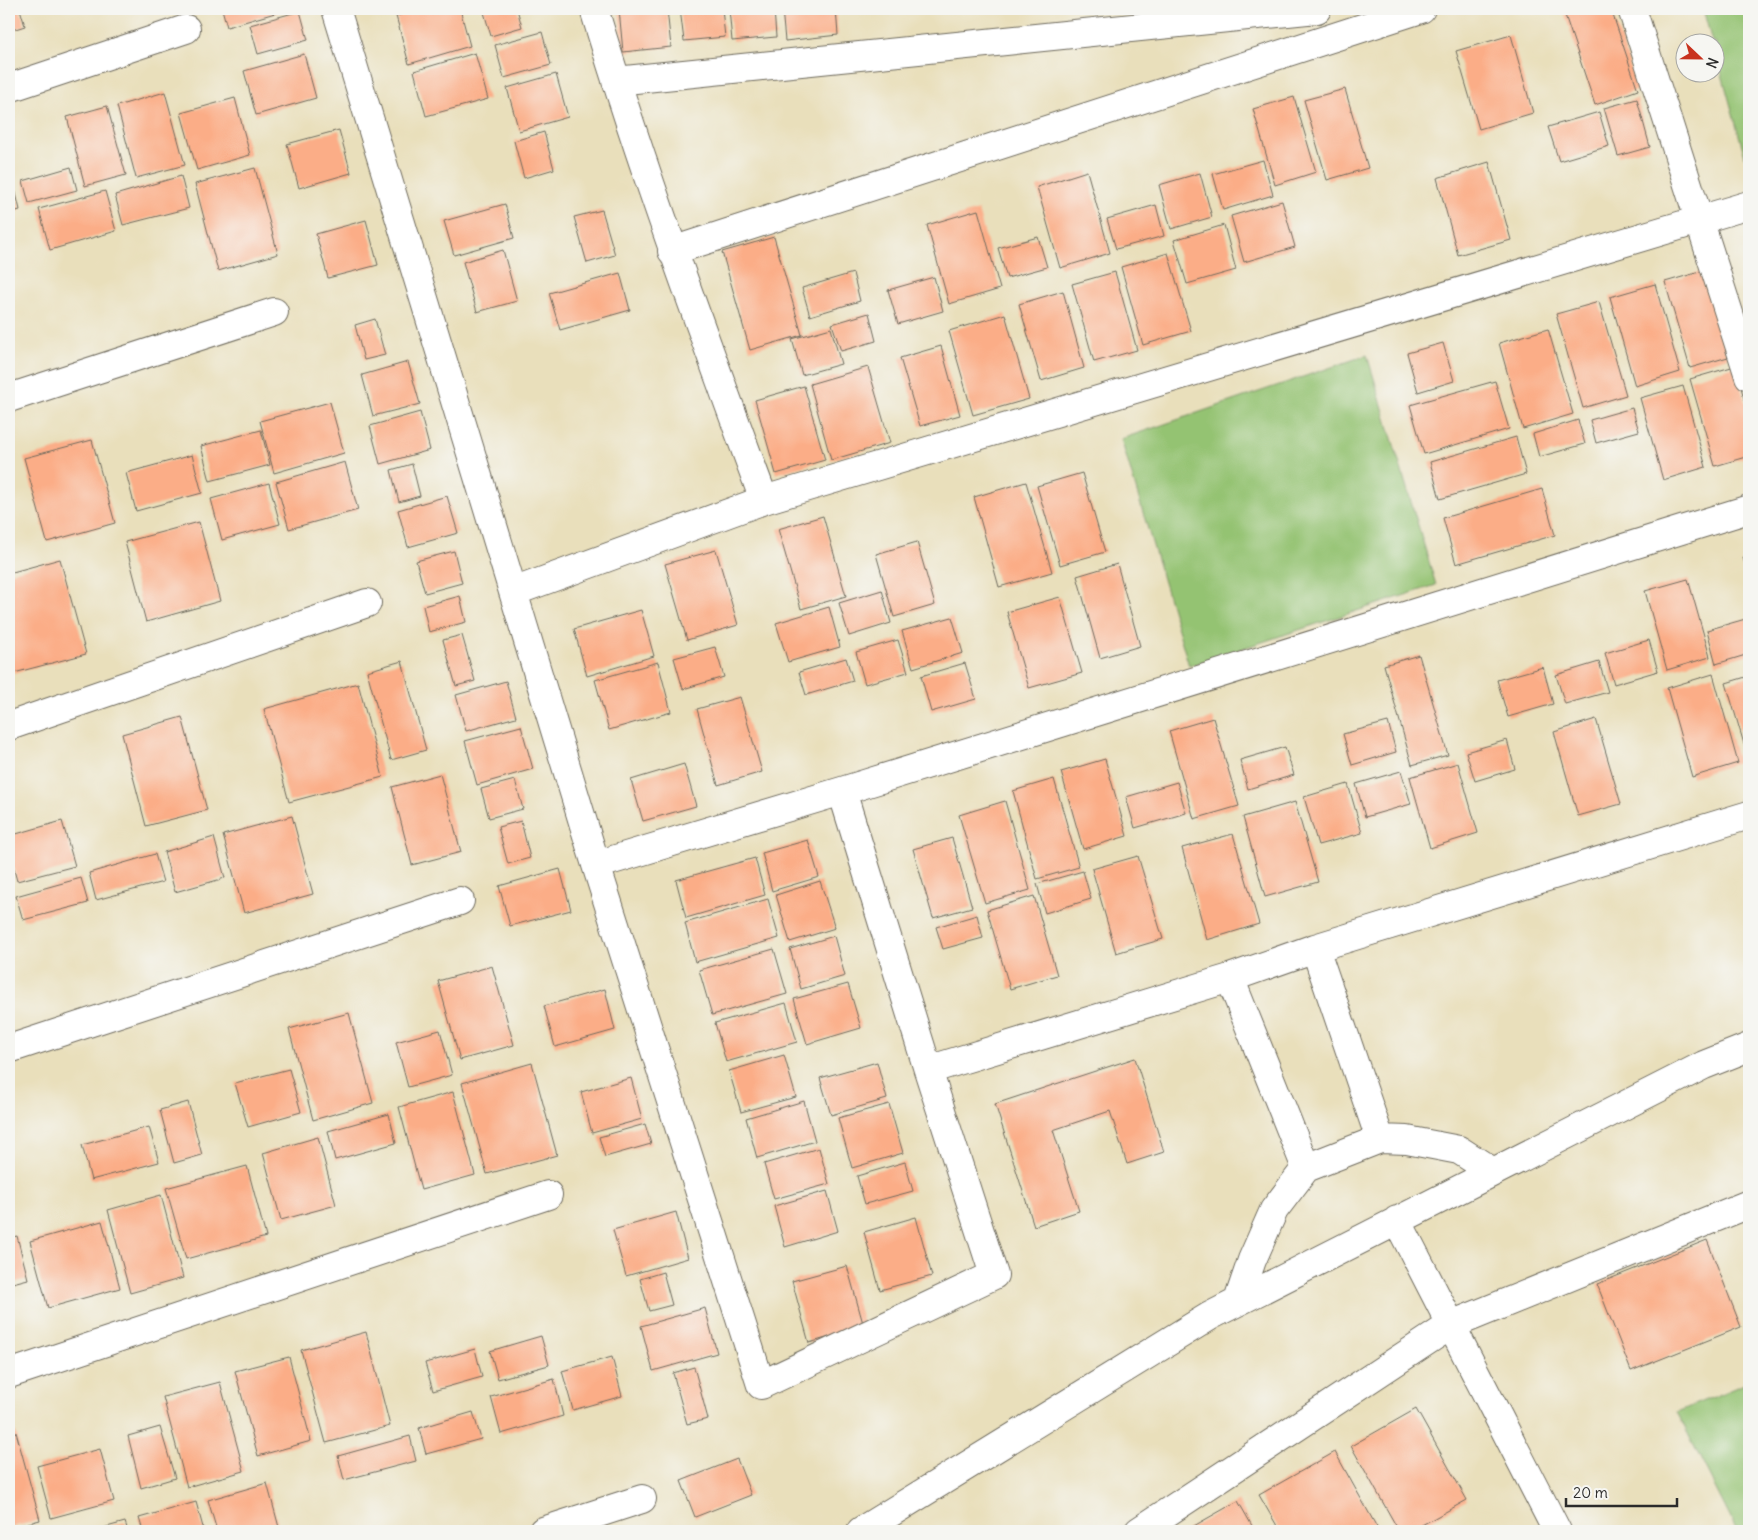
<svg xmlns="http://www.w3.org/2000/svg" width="1758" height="1540" font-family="Delius,sans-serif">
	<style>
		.green { fill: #94c372; stroke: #60774e }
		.building { fill: #fbad87 }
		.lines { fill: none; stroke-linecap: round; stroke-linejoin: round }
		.street-casing { stroke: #6e6a5d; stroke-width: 30 }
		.street { stroke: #fff; stroke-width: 28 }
	</style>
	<rect width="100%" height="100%" fill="#f6f6f2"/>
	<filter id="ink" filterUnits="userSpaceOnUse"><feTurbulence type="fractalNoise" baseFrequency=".02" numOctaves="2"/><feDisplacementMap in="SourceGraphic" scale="10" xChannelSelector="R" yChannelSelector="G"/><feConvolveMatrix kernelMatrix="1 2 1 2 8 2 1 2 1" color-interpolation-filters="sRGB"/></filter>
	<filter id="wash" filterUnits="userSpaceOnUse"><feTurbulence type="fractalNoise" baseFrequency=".0096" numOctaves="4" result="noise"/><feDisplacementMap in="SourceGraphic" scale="20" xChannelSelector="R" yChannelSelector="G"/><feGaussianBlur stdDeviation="1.12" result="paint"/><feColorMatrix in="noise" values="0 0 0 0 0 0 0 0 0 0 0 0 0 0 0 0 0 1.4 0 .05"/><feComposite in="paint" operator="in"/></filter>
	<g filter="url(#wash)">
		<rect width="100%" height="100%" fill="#e9dfbb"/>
		<path class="green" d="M1703,9H1749V171L1716,53V42H1712Z
			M1367,355L1436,585L1189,666L1121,439Z
			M1749,1382V1531H1737L1677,1412Z"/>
		<g id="blocks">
			<path class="building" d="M9,9H20L25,26L9,31Z
				M222,9H282V11L227,27Z
				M421,9H460L470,46L409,64L396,16Z
				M483,9H517L522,27L491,36Z
				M619,9H667L671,47L623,52Z
				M680,9H722L725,37L684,41Z
				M729,9H774L776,37L732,41Z
				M782,9H836L838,35L785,41Z
				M1575,9H1611L1638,90L1595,105L1564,12Z
				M300,11L308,40L258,54L250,25Z
				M542,32L551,65L504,78L495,45Z
				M1511,35L1533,113L1479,129L1456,51Z
				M475,53L488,99L426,116L414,71Z
				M304,54L316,98L256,115L244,71Z
				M556,74L568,117L519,131L507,88Z
				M1345,89L1368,168L1327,180L1304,100Z
				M165,92L185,165L136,178L117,106Z
				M1294,97L1316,172L1275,185L1253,109Z
				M235,98L250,155L197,170L181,113Z
				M1637,99L1650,147L1618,156L1604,108Z
				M107,106L126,175L85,186L67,117Z
				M1599,112L1609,146L1559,161L1548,127Z
				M339,130L351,173L299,188L287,144Z
				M544,132L554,169L524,178L514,141Z
				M1263,160L1273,195L1223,210L1213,174Z
				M1489,162L1511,240L1458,255L1437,178Z
				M71,167L77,190L29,203L23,181Z
				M255,168L278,254L218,271L195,184Z
				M1087,171L1110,253L1060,268L1037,187Z
				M1200,173L1212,217L1171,229L1159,185Z
				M181,176L189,208L123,225L115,195Z
				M13,181L20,210L9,213V182Z
				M105,191L116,231L50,250L39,209Z
				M1282,201L1295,247L1244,262L1231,216Z
				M505,204L514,238L454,255L444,221Z
				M1156,205L1164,236L1116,249L1107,219Z
				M602,210L615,255L587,263L574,217Z
				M978,210L1000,289L949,304L927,225Z
				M366,220L378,265L328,278L316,234Z
				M1224,225L1236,270L1187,284L1174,240Z
				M774,237L802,335L750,350L722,252Z
				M1038,237L1047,267L1007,278L998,248Z
				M503,250L517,301L477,312L463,262Z
				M1168,253L1191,331L1143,345L1121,267Z
				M1703,271L1728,357L1690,368L1665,282Z
				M1115,272L1137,350L1094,362L1072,284Z
				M620,273L630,310L560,330L549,293Z
				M853,273L860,301L810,316L802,288Z
				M934,277L943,311L898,324L888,290Z
				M1655,284L1680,372L1635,386L1610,297Z
				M1063,291L1084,368L1041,381L1019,304Z
				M1599,302L1626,395L1583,408L1556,314Z
				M869,313L876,341L841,351L832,324Z
				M1005,314L1029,399L973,415L949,331Z
				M375,319L385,355L364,360L355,325Z
				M831,328L841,364L802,375L792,339Z
				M1548,329L1573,414L1523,429L1499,343Z
				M1443,343L1454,381L1418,392L1407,353Z
				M941,346L960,415L920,426L900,358Z
				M408,362L420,404L373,416L362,375Z
				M1735,366L1749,416V456L1715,466L1690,379Z
				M868,367L890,443L831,460L810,384Z
				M1495,381L1509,429L1424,454L1410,405Z
				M804,386L825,460L776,474L755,400Z
				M1683,386L1706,467L1663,480L1640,398Z
				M330,402L344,453L274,473L260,421Z
				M1632,408L1639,431L1596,443L1590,420Z
				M420,412L430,450L380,464L370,426Z
				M1578,420L1585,444L1539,457L1533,434Z
				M261,430L270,465L210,481L201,446Z
				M1516,437L1526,474L1440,499L1430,462Z
				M92,440L115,523L47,542L24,458Z
				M192,455L202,493L136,511L126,473Z
				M345,462L358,510L289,529L276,482Z
				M412,464L420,496L399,502L391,470Z
				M1082,473L1105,552L1060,565L1037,486Z
				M1026,482L1052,572L999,587L974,497Z
				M269,483L280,524L222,540L211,499Z
				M1542,489L1555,535L1456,564L1443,518Z
				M447,496L458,533L408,547L398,510Z
				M823,516L846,596L801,609L778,529Z
				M199,522L220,601L146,622L125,542Z
				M917,542L935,605L894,617L876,554Z
				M716,550L738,625L687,640L665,564Z
				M454,551L462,583L425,593L416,561Z
				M1749,556V577L1743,558Z
				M60,559L86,654L14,673L9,653V573Z
				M1117,564L1140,646L1100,658L1077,576Z
				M1688,579L1710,657L1667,670L1645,591Z
				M882,590L891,623L849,636L839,603Z
				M460,596L466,622L429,632L423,606Z
				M1060,597L1082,673L1029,688L1007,612Z
				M829,607L840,647L788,662L776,623Z
				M641,610L654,656L587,676L574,629Z
				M952,617L963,653L913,668L902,631Z
				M1749,618V654L1716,664L1707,630Z
				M462,635L475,681L456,686L443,640Z
				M898,640L908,672L865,684L856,652Z
				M1649,640L1658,671L1614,684L1605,653Z
				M715,647L724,677L683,689L674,658Z
				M1419,655L1448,755L1412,765L1384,665Z
				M846,658L853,681L806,695L799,672Z
				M402,661L426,750L391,760L367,671Z
				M658,662L671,712L609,730L595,680Z
				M1599,662L1608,692L1565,704L1556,675Z
				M965,663L976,699L931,712L921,676Z
				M1543,667L1553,704L1508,717L1497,680Z
				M1713,674L1738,763L1692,777L1667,688Z
				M1749,676V761L1726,683Z
				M506,681L516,717L466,731L456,695Z
				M358,683L383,777L289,802L264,709Z
				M740,697L762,772L718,785L697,709Z
				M182,717L207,810L146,826L122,734Z
				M1213,718L1239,806L1194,819L1169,731Z
				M1596,719L1621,804L1578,816L1554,732Z
				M1388,722L1396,752L1352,765L1343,734Z
				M521,726L533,769L477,785L465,741Z
				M1507,740L1515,769L1475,781L1466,752Z
				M1285,747L1294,775L1248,789L1240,760Z
				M1105,759L1127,836L1083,849L1061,772Z
				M1458,763L1478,833L1430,848L1410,777Z
				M684,764L696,806L643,821L631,780Z
				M1401,771L1411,804L1365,817L1356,784Z
				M440,774L461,852L412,865L392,787Z
				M1054,779L1079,867L1037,879L1013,791Z
				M515,780L523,809L489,818L481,789Z
				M1177,782L1186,813L1135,828L1126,797Z
				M1348,784L1362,833L1318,845L1304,797Z
				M1005,801L1030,890L985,903L959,815Z
				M1295,802L1318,882L1265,897L1243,817Z
				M292,816L313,894L244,913L223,835Z
				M62,821L75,866L17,881L9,851V836Z
				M521,821L530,858L508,864L498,827Z
				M1233,834L1259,924L1207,940L1182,848Z
				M214,837L225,878L175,892L164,852Z
				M952,838L972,907L933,918L913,849Z
				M808,840L819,877L772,891L762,853Z
				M155,854L163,882L96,900L89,873Z
				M1138,856L1163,939L1116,953L1092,869Z
				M755,858L765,895L686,918L676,880Z
				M560,869L571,910L510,926L499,886Z
				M1083,871L1091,899L1045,913L1037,884Z
				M81,878L88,903L23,920L16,896Z
				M820,881L835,928L790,942L776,895Z
				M1034,896L1057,975L1010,989L987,910Z
				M768,899L779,938L695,962L685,923Z
				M977,915L983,938L943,949L936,927Z
				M834,936L845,976L801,989L790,949Z
				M774,949L787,994L712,1015L699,970Z
				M492,966L514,1045L460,1060L438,981Z
				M848,984L861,1028L807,1044L794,999Z
				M605,989L615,1030L555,1047L544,1006Z
				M786,1003L797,1042L726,1062L715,1023Z
				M349,1013L373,1103L313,1120L289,1029Z
				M440,1030L452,1075L408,1087L396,1042Z
				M784,1055L796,1097L741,1112L729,1071Z
				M1135,1058L1164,1152L1127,1164L1110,1111L1053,1130L1079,1211L1034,1226L995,1104Z
				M877,1062L887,1099L831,1115L820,1078Z
				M532,1063L557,1155L487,1174L462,1083Z
				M289,1069L301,1112L248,1127L235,1083Z
				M631,1078L642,1119L592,1133L581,1092Z
				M453,1092L475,1175L421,1190L399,1107Z
				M804,1101L815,1141L757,1158L746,1118Z
				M188,1102L202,1155L174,1163L160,1110Z
				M889,1104L903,1153L852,1168L838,1118Z
				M389,1114L396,1143L335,1160L328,1131Z
				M645,1124L651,1144L605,1157L599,1137Z
				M149,1127L159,1162L91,1180L82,1145Z
				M318,1137L336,1205L281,1220L263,1153Z
				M819,1148L829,1184L774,1199L764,1164Z
				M905,1162L913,1191L865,1204L857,1176Z
				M247,1166L266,1237L186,1259L166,1188Z
				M827,1191L838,1231L785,1247L774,1206Z
				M161,1195L183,1278L130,1293L108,1210Z
				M676,1212L688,1258L626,1276L613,1230Z
				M916,1217L932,1276L880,1290L864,1232Z
				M102,1221L120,1288L48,1308L30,1241Z
				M17,1236L28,1279L9,1284V1238Z
				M1707,1240L1741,1327L1631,1371L1597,1284Z
				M847,1266L864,1327L809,1343L792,1281Z
				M663,1272L672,1305L649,1311L640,1279Z
				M705,1308L717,1353L653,1371L641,1326Z
				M366,1332L390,1426L326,1443L301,1350Z
				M541,1336L549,1365L498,1379L490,1351Z
				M475,1349L482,1377L433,1391L425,1363Z
				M289,1357L311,1441L258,1456L235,1371Z
				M612,1357L622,1396L573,1410L562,1371Z
				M694,1367L708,1419L687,1424L673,1373Z
				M554,1379L563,1416L501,1434L491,1397Z
				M220,1382L244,1471L187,1487L163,1397Z
				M1416,1409L1467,1500L1411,1531H1399L1351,1446Z
				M473,1412L481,1439L426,1454L419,1428Z
				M160,1427L175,1478L141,1488L128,1436Z
				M16,1432L40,1520L9,1528V1434Z
				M410,1436L416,1461L344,1480L338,1456Z
				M100,1449L114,1501L51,1518L37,1466Z
				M1335,1452L1379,1531H1280L1259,1495Z
				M737,1459L751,1495L695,1517L681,1481Z
				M267,1483L280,1531H217L208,1500Z
				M1238,1501L1255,1531H1185Z
				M196,1502L204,1531H143L139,1518Z
				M125,1522L128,1531H92Z"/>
		</g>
	</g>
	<g filter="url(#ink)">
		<use href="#blocks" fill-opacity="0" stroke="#6e6a5d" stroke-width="1"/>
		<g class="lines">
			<defs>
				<path id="street" d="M336,9L596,865L761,1385L994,1275L928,1070L842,791
					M594,9C644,175 704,337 764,500
					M1632,9L1749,376
					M616,81L1317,9
					M9,88L186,29
					M672,251L1421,9
					M9,398L274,312
					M513,592L764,500L1749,205
					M9,726L367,603
					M596,865L842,791L1749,509
					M1315,948L1380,1139
					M1230,978L1306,1168
					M9,1049L460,901
					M928,1070L1230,978L1315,948L1749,815
					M1397,1220L1557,1531
					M1238,1301L1252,1260L1274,1210L1306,1168L1380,1139L1407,1140L1459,1150L1493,1172
					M9,1374L548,1195
					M543,1531L642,1499
					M861,1531L1210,1316L1704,1065L1749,1047
					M1139,1531L1451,1325L1749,1204"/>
			</defs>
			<use href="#street" class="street-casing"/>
			<use href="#street" class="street"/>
		</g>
	</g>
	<rect width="1758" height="1540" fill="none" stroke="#f6f6f2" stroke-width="30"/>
	<g transform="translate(1700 58) rotate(112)"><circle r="24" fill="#f6f6f2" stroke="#a5a5a2"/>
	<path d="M0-4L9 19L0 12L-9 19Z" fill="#c8321e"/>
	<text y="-8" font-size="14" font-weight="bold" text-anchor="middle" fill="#2b2b2b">N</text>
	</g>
	<path d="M1566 1498v8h111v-8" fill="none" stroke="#2b2b2b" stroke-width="2.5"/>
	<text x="1573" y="1498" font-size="15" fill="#2b2b2b" stroke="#f6f6f2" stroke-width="4" paint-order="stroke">20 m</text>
</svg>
